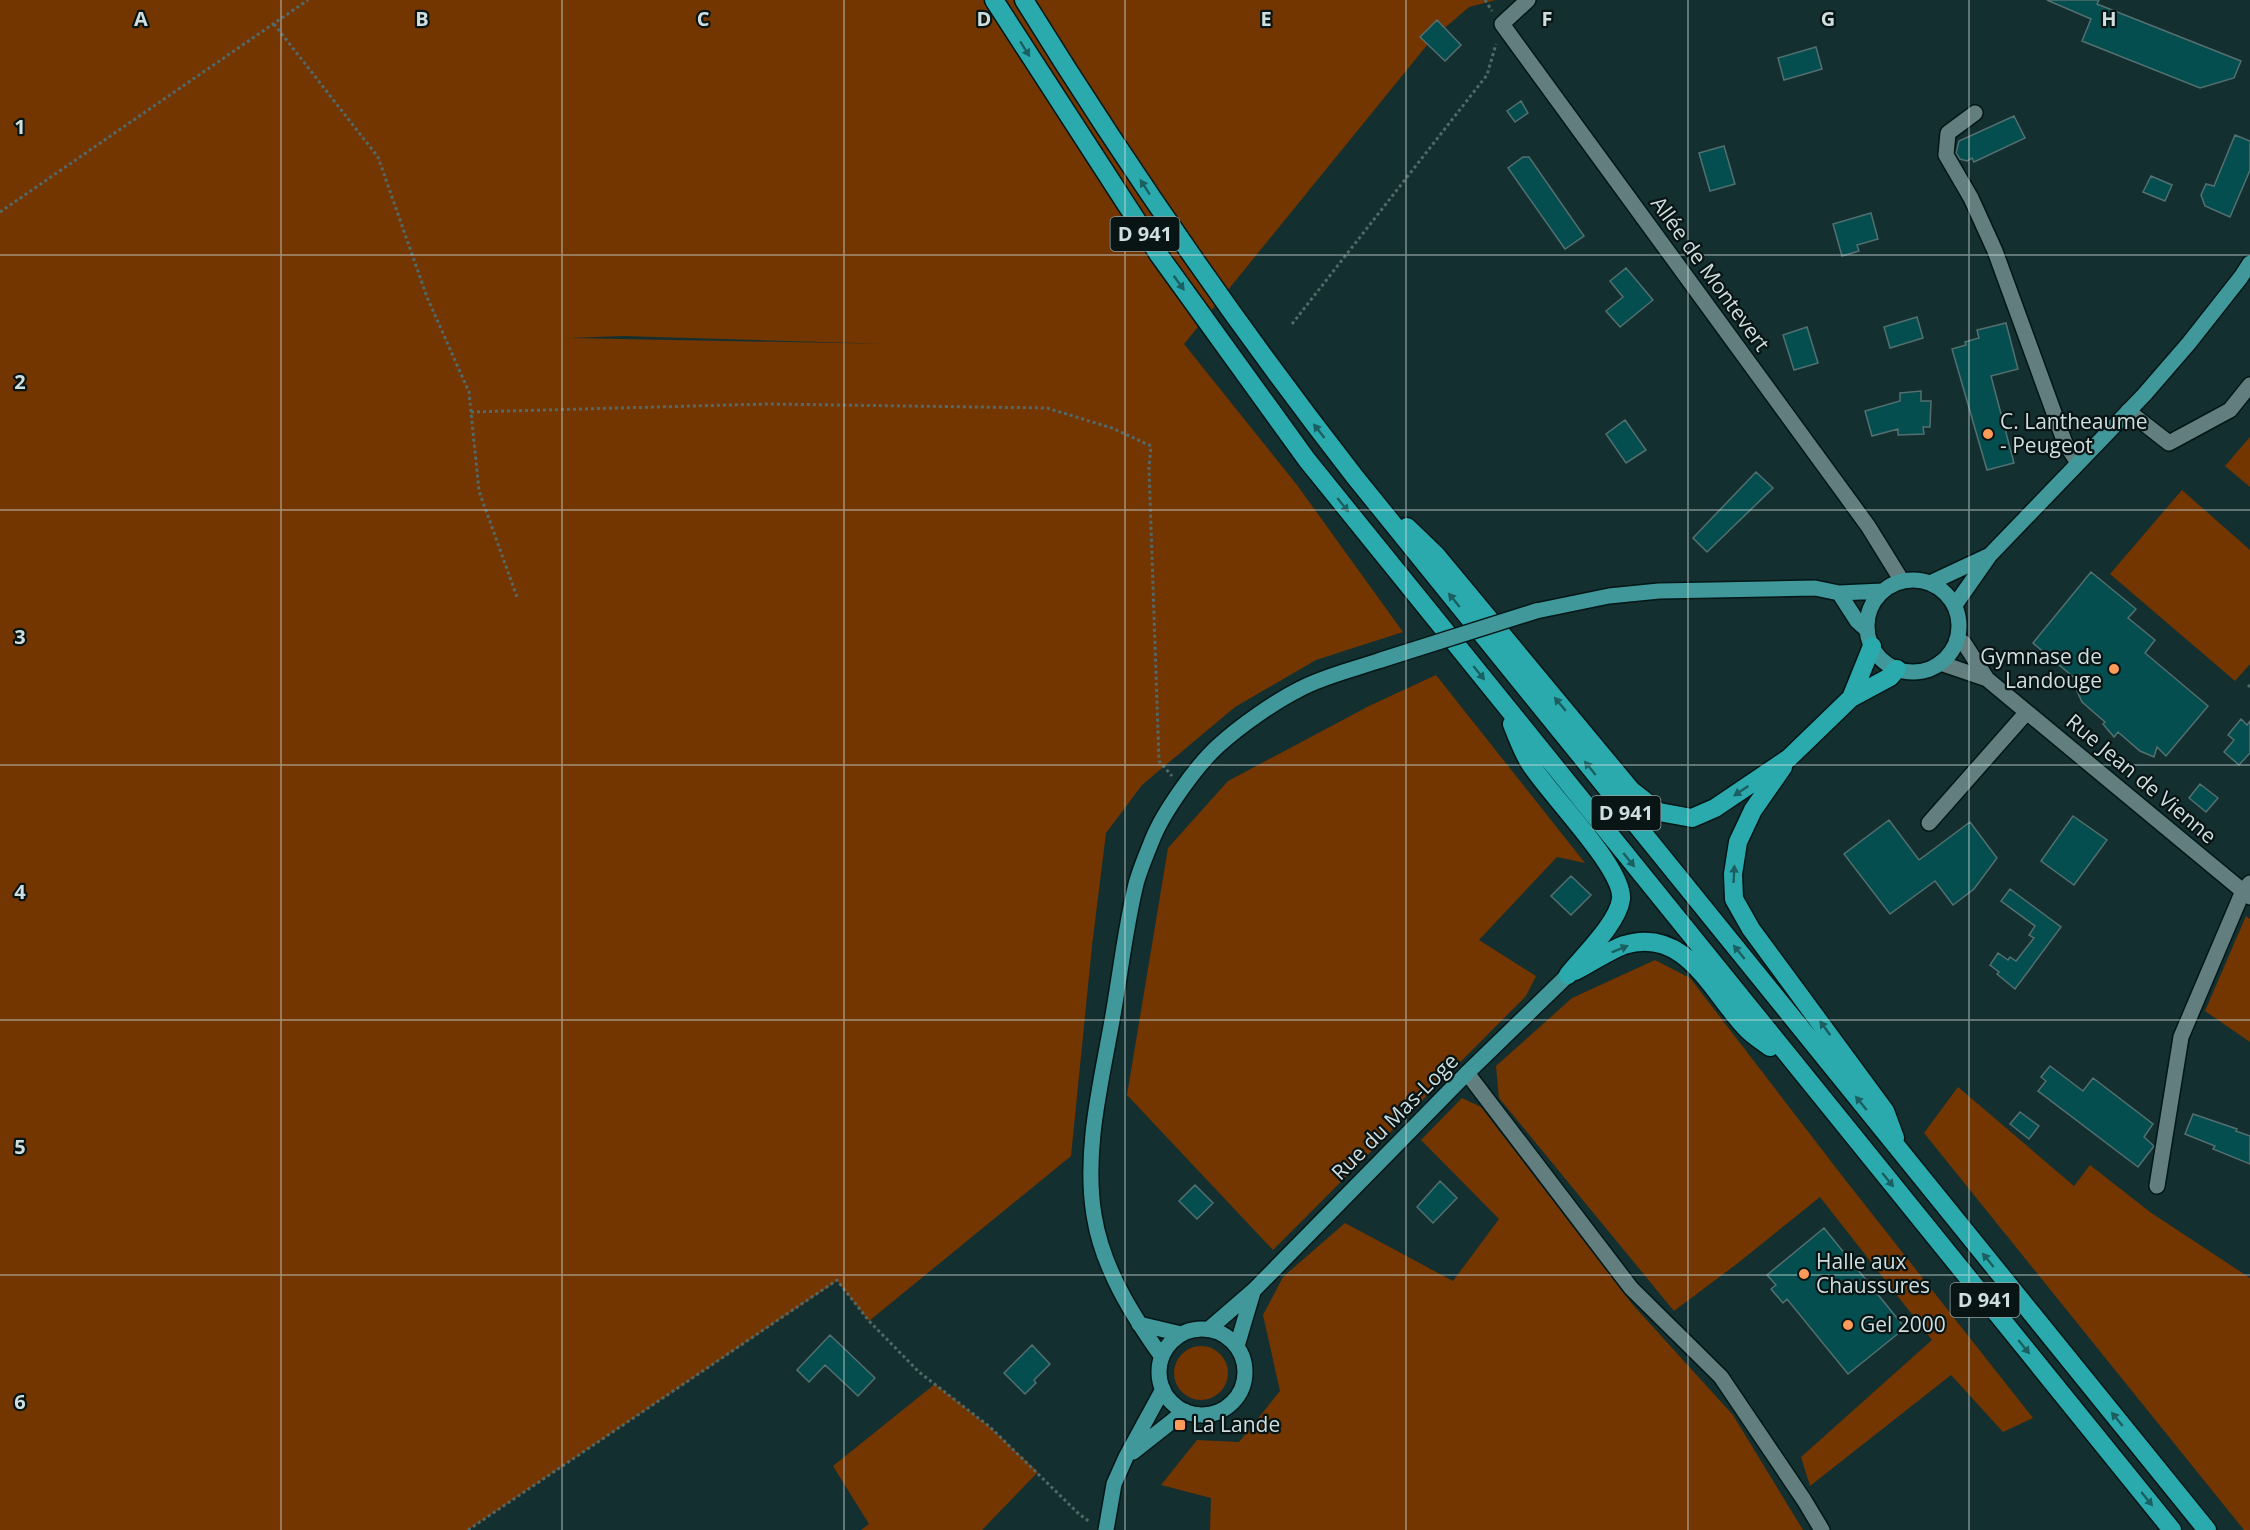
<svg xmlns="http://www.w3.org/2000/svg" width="2250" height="1530" font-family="'Open Sans',sans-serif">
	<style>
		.green { fill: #733600; fill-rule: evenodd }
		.building { fill: #054e4f; stroke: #536f70; stroke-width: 1.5 }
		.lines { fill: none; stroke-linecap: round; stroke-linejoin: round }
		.minor-casing { stroke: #001617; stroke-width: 18 }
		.major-casing { stroke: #001617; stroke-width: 18 }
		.highway-casing { stroke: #001617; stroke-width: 21 }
		.path { stroke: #526969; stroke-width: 3; stroke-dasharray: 3 3; stroke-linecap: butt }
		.minor { stroke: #627e7e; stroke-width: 15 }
		.major { stroke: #41989a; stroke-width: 15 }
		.highway { stroke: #2baaad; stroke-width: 18 }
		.major-bridge-casing { stroke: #001617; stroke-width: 18; stroke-linecap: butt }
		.major-bridge { stroke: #41989a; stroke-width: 15 }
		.oneway { fill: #1a5f61 }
		.grid { fill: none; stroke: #cfdede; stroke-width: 1.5; stroke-opacity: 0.55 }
		.poi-dot { fill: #fe9b58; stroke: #091415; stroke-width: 2 }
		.labels { text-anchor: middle; stroke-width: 4.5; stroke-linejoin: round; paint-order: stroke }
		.shield { fill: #091415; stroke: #94a1a2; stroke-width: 1.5 }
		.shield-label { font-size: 20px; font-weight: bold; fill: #cfdede }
		.street-label { font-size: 21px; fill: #cfdede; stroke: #091415 }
		.poi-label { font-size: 21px; fill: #cfdede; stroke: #091415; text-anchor: start }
		.grid-label { font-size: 20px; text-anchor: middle; font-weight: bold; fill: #cfdede; stroke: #091415; stroke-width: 4.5; stroke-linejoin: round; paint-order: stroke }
	</style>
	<rect width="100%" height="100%" fill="#142f2f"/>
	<path class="green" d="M0,0H1496L1469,7L1432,39L1184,344L1297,485L1403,632L1316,660L1235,707L1142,785L1106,833L1092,946L1071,1156L869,1321L837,1281L468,1530H0ZM623,336L890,344H891L569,338Z
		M2250,437V487L2225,466Z
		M2182,490L2250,550V664L2235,681L2110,574Z
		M1436,675L1585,863L1557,857L1479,940L1536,976L1526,996L1273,1250L1127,1095L1168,848L1228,781L1369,706Z
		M2246,916L2250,919V1042L2205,1011Z
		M1655,960L1690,978L1843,1177L2033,1418L2003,1432L1951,1375L1810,1486L1801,1457L1932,1340L1820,1197L1738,1263L1674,1311L1499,1098L1496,1066L1572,998Z
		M1958,1087L2074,1186L2090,1165L2150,1212L2250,1278V1530H2244L1924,1133Z
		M1462,1098L1481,1107L1633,1305L1733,1415L1803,1530H1210L1211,1498L1161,1485L1197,1440L1239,1442L1280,1391L1263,1315L1283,1277L1345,1223L1453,1281L1499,1219L1421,1140Z
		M1174 1373a27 27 0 1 1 54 0a27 27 0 1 1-54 0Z
		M935,1384L990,1427L1038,1472L982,1530H861L869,1524L833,1466Z"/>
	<path class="building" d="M2047,0H2099L2097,4L2241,61L2234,78L2200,88L2082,41L2091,19Z
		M1437,20L1461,45L1445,61L1420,37Z
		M1816,47L1822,69L1784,80L1778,58Z
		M1521,101L1528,113L1515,122L1507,111Z
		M2014,116L2025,138L1974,162L1972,158L1967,161L1960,159L1956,153L1959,141Z
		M2235,135L2250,141V170L2230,217L2205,206L2201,195L2206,184L2214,186Z
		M1724,146L1735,184L1710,191L1699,153Z
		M1523,157H1529L1584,236L1565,249L1508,168Z
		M2151,176L2172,185L2165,201L2143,192Z
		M1871,213L1878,239L1857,245L1859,251L1842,256L1833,224Z
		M1626,268L1653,300L1620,327L1606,311L1623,297L1610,281Z
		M1917,317L1923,338L1890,348L1884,327Z
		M2006,323L2018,369L1991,376L2014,463L1987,470L1952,349L1966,345L1965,342L1979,338L1977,330Z
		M1807,327L1818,363L1794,370L1783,335Z
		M1921,391V401H1931L1930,427H1923L1924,434L1898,435V429L1872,436L1865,411L1900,401V393Z
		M1625,420L1646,450L1626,463L1606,434Z
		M1756,472L1773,488L1707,552L1693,538Z
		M2091,572L2136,609L2128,618L2155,640L2145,653L2208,706L2166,756L2157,747L2154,757L2140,751L2118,732L2114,737L2103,724L2105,722L2082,702L2077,691L2084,686L2033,643Z
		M2241,719L2247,725L2250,721V753L2239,765L2224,752L2234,740L2228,735Z
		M2200,784L2218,798L2206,812L2189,798Z
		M2073,816L2107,840L2074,885L2041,861Z
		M1889,820L1919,860L1970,822L1997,858L1974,889L1953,905L1935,881L1890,914L1844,854Z
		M1571,876L1591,895L1571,915L1551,896Z
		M2010,889L2061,927L2015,989L1997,974L1999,972L1990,965L1998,953L2008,960L2010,957L2016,961L2034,938L2029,935L2035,926L2001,901Z
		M2050,1066L2083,1091L2093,1078L2153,1124L2144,1137L2154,1146L2138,1167L2038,1091L2046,1081L2041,1077Z
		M2020,1112L2039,1126L2029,1139L2010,1124Z
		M2193,1114L2237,1129L2236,1131L2250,1136V1164L2213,1149L2215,1146L2185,1134Z
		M1440,1181L1457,1198L1433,1223L1417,1207Z
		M1195,1185L1213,1203L1197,1219L1179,1201Z
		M1824,1228L1905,1328L1848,1374L1787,1299L1783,1303L1771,1289L1776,1285L1767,1275Z
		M830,1335L875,1378L858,1396L825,1365L809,1382L797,1370Z
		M1032,1345L1050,1364L1034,1380L1036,1383L1025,1394L1004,1373Z"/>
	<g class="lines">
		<defs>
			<path id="minor" d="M1528,0L1502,24L1868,526L1902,581
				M1975,113L1948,133L1946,155L1971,198L1995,251L2065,443L2078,463
				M2128,411L2169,443L2230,410L2250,385
				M1957,640L1964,643L1987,679L2250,897
				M1940,663L1987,679
				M1929,823L2027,712
				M1467,1073L1631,1288L1721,1377L1804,1500L1822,1530
				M2157,1186L2181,1037L2243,891L2250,883"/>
			<path id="major" d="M1867 626a46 46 0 1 1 92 0a46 46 0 1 1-92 0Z
				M1930,583L1990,555
				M1839,593L1857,621L1867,630
				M1955,605L1990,555L2144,395L2189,343L2241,277L2250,263
				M1536,611L1609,596L1659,591L1815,588L1839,593L1883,591
				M1139,1324L1181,1334
				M1209,1329L1254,1290L1467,1073L1568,975
				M1159 1372a43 43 0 1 1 86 0a43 43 0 1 1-86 0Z
				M1237,1346L1253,1292
				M1162,1357C1132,1315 1102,1267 1094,1215C1083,1147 1103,1076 1114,1009C1121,968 1126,925 1136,884C1140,869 1147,853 1153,838C1164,811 1197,765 1218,746C1240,726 1274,702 1300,689C1324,676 1355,669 1381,660
				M1133,1452L1185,1411
				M1106,1530L1114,1484L1126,1457L1163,1389"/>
			<path id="highway" d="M994,0L1159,255L1307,460L2172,1530
				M1024,0C1126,165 1236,324 1355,477L2207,1530
				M1407,527L1436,555L1631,790L1659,812L1692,818L1715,808L1789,758L1851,698L1890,677L1897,669
				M1851,698L1872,646
				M1512,724C1517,737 1522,750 1529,762C1547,792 1624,868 1621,899C1618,923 1583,956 1568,975
				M1783,767L1753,810L1738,842L1733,874L1734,899L1751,929L1885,1111L1895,1138
				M1575,971C1591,963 1608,951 1624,945C1685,926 1711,991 1745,1027C1752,1035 1762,1041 1770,1047"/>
		</defs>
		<use href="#minor" class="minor-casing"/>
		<use href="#major" class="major-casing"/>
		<use href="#highway" class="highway-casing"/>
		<path class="path" d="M1485,0L1492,11
			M274,24L378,157L427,297L469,392L479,491L517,597
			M0,212L308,0
			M1292,324L1487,75L1496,44
			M471,412L767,404L1047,408L1112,428L1151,446L1149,468L1159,761L1172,776
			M2248,685L2250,687
			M468,1530L837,1280L869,1321L919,1372L990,1427L1079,1514L1090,1522"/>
		<use href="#minor" class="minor"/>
		<use href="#major" class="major"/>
		<use href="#highway" class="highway"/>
		<defs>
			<path id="major-bridge" d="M1381,660L1536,611"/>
		</defs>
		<use href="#major-bridge" class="major-bridge-casing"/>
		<use href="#major-bridge" class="major-bridge"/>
	</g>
	<defs><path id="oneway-solid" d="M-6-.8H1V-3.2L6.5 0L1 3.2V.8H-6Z" transform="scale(1.5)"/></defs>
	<g class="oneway">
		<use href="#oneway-solid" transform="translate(1025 49) rotate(58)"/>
		<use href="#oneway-solid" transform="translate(1145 187) rotate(-123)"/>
		<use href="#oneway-solid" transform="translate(1179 283) rotate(54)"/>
		<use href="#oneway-solid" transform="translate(1319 431) rotate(-128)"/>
		<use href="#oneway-solid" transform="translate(1343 505) rotate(51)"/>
		<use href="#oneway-solid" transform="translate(1454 600) rotate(-129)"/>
		<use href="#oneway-solid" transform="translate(1479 673) rotate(51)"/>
		<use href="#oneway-solid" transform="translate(1560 704) rotate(-130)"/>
		<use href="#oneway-solid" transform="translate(1590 768) rotate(-129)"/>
		<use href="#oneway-solid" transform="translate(1741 791) rotate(146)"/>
		<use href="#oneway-solid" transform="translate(1629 860) rotate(51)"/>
		<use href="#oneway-solid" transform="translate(1734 874) rotate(-87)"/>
		<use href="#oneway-solid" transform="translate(1620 949) rotate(-22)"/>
		<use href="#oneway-solid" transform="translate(1739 952) rotate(-129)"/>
		<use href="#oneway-solid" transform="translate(1825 1028) rotate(-126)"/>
		<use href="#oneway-solid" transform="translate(1861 1103) rotate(-129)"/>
		<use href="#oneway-solid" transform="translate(1888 1180) rotate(51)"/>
		<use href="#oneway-solid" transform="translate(1988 1260) rotate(-129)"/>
		<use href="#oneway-solid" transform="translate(2024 1347) rotate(51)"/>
		<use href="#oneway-solid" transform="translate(2117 1419) rotate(-129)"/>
		<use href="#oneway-solid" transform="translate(2147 1499) rotate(51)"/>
	</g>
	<path class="grid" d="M281,0V1530M562,0V1530M844,0V1530M1125,0V1530M1406,0V1530M1688,0V1530M1969,0V1530M0,255H2250M0,510H2250M0,765H2250M0,1020H2250M0,1275H2250"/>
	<g class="poi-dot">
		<circle cx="1988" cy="434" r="6"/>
		<circle cx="2114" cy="669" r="6"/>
		<circle cx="1804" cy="1274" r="6"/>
		<circle cx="1848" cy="1325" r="6"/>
		<rect x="1174" y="1419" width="12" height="12" rx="3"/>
	</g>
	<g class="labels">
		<g class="shield">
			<rect x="1110.5" y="217" width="69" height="34" rx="4.5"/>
			<rect x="1591.5" y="796" width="69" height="34" rx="4.5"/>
			<rect x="1950.5" y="1283" width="69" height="34" rx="4.5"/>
		</g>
		<g class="shield-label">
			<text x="1145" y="241">D 941</text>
			<text x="1626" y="820">D 941</text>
			<text x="1985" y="1307">D 941</text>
		</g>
		<g class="street-label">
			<text transform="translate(1710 274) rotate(54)" y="7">Allée de Montevert</text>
			<text transform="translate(2141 779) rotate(40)" y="7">Rue Jean de Vienne</text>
			<text transform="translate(1395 1117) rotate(-45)" y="7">Rue du Mas-Loge</text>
		</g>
		<g class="poi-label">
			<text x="2000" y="429">C. Lantheaume<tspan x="2000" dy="24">- Peugeot</tspan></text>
			<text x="2102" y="664" text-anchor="end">Gymnase de<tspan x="2102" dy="24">Landouge</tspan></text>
			<text x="1816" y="1269">Halle aux<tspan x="1816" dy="24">Chaussures</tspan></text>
			<text x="1860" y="1332">Gel 2000</text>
			<text x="1192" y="1432">La Lande</text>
		</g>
	</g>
	<g class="grid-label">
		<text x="141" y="26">A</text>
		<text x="422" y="26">B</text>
		<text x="703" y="26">C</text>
		<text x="984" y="26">D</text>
		<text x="1266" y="26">E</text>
		<text x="1547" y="26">F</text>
		<text x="1828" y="26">G</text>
		<text x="2109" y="26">H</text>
		<text x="20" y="134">1</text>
		<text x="20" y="389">2</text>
		<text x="20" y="644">3</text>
		<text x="20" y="899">4</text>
		<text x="20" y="1154">5</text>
		<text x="20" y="1409">6</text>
	</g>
</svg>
